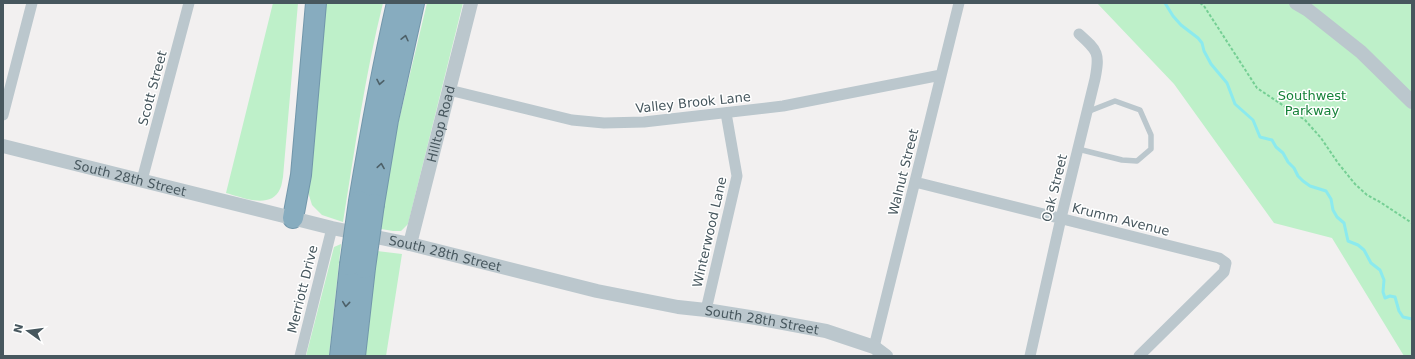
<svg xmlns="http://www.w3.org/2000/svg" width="1415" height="359" font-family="'DejaVu Sans',sans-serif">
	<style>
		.green { fill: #bef0c9 }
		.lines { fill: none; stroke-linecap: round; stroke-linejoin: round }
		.stream { stroke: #8beaee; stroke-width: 3 }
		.motorway-casing { stroke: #7297ab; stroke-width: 22 }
		.path { stroke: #75cf94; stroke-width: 2; stroke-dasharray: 3 2; stroke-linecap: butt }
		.service { stroke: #bbc7cd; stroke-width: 5.5 }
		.minor { stroke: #bbc7cd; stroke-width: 11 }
		.tertiary { stroke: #bbc7cd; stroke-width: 14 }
		.motorway { stroke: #87acbf; stroke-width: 20 }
		.motorway-bridge-casing { stroke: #7297ab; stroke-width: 22; stroke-linecap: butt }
		.motorway-bridge { stroke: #87acbf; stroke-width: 20 }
		.oneway { stroke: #4d6068 }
		.labels { text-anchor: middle; stroke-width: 3; stroke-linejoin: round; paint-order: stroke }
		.street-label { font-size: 13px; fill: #47575e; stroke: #fff }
		.park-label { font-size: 13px; fill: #168239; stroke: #fff }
	</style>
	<rect width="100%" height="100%" fill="#f2f0f0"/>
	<path class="green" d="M273,3H298L283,177C282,181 282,185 280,189C271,210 241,197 226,193Z
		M326,3H383C365,75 355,148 343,222L322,215L312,205L308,192Z
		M427,3H463L408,224L401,231H393L381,229L393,145Z
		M1097,3H1412V356H1404L1332,238L1274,223L1174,84Z
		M341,244L329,356H306L334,247Z
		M377,251L402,254L386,356H365L371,291Z"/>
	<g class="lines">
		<path class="stream" d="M1165,3L1173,16L1181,25L1198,38L1202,43L1204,51L1211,64L1227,83L1235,104L1253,120L1260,137L1272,140L1276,147L1283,153L1288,162L1294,168L1298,176L1303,181L1310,186L1326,191L1331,199L1333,210L1337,217L1344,223L1348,241L1358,245L1364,250L1371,263L1380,270L1384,280L1383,292L1385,298L1390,296L1395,297L1399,311L1403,317L1412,319"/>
		<defs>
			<path id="motorway" d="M359,201C370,135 382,69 397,3
				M374,204L388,120L414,3
				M293,218L301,175L316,3
				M340,356L350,265
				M355,356L365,268"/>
		</defs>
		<use href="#motorway" class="motorway-casing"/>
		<path class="path" d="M1200,3L1204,6L1257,88L1305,120L1321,138L1338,163L1355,184L1367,195L1380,202L1412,223"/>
		<path class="service" d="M1078,149L1122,160L1137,161L1151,149V135L1140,110L1115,101L1087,112"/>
		<path class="minor" d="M449,90L572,120L604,123L644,122L783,106L941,75
			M3,115L32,3
			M142,180L189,3
			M915,182L1219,258L1226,263L1224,272L1139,356
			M706,310L737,176L726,113
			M874,347L959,3
			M300,356L332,228
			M1030,356L1061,218L1095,79C1100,53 1098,51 1079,34"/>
		<g class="tertiary">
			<path d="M1296,3L1308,10L1361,52L1412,102"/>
			<path id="s1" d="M3,146L332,228L410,244L597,291L678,307L706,310L756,318L826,331L874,347L886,356"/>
			<path id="s2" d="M410,244L471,3"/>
		</g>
		<use href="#motorway" class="motorway"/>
		<defs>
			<path id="motorway-bridge" d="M350,265L359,201
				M365,268L374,204"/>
		</defs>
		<use href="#motorway-bridge" class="motorway-bridge-casing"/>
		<use href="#motorway-bridge" class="motorway-bridge"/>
	</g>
	<defs><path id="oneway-chevron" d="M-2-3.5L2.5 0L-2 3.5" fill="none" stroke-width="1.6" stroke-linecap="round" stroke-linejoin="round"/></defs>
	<g class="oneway">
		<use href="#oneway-chevron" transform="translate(405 38) rotate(-77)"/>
		<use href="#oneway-chevron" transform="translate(380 82) rotate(101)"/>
		<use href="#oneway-chevron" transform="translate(381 166) rotate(-81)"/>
		<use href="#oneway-chevron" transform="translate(346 304) rotate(96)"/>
	</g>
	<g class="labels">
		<g class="street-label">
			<text transform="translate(152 88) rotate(-75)" y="5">Scott Street</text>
			<text transform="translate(693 102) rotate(-6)" y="5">Valley Brook Lane</text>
			<text dy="5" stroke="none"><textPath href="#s2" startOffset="124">Hilltop Road</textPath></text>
			<text transform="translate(903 172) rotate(-76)" y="5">Walnut Street</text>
			<text dy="5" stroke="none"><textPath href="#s1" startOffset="131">South 28th Street</textPath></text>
			<text transform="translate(1054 188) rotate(-76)" y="5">Oak Street</text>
			<text transform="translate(1121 219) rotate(14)" y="5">Krumm Avenue</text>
			<text transform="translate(709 232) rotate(-77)" y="5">Winterwood Lane</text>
			<text dy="5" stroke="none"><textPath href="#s1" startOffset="455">South 28th Street</textPath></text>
			<text transform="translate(302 289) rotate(-76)" y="5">Merriott Drive</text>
			<text dy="5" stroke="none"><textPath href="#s1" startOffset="779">South 28th Street</textPath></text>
		</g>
		<g class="park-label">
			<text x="1312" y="100">Southwest<tspan x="1312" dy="15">Parkway</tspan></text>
		</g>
	</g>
	<rect width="1415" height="359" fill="none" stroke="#47575e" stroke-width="8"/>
	<g transform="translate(28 331) rotate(284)" stroke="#ffffff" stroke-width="3" paint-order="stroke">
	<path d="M0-3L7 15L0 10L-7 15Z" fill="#47575e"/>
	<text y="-6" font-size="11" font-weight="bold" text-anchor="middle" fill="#47575e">N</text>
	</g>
</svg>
